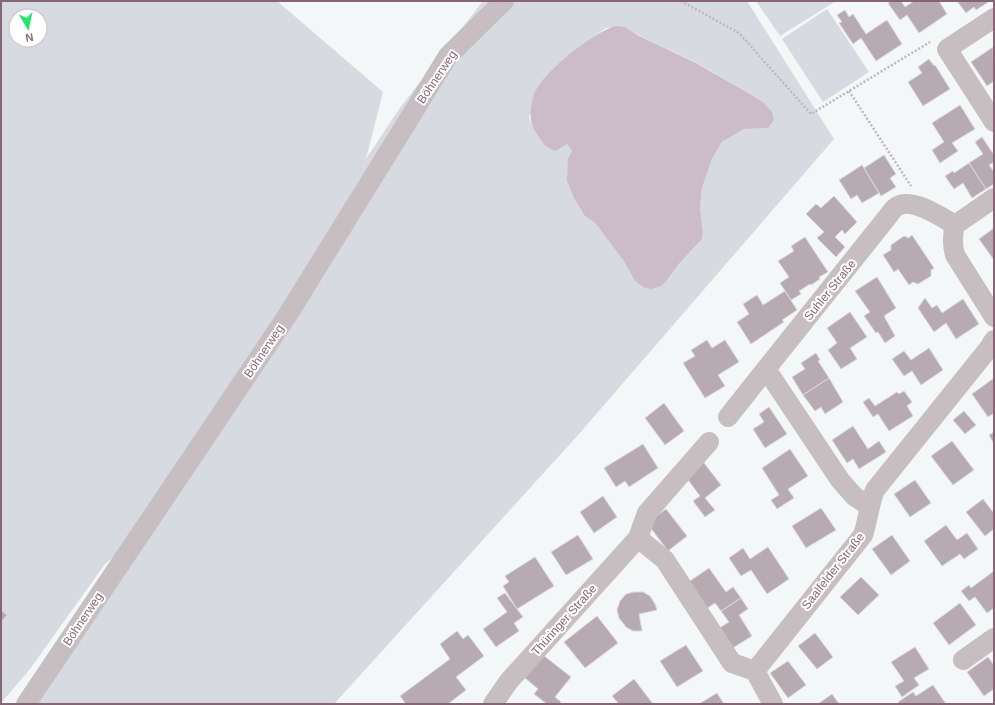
<svg xmlns="http://www.w3.org/2000/svg" width="995" height="705" font-family="Helvetica,sans-serif">
	<style>
		.green { fill: #d8dae1; fill-rule: evenodd }
		.water { fill: #ccbcc7 }
		.building { fill: #b8aab1; stroke: #d6d8d9 }
		.lines { fill: none; stroke-linecap: round; stroke-linejoin: round }
		.path { stroke: #bfb8bb; stroke-width: 2.5; stroke-dasharray: 2 2; stroke-linecap: butt }
		.minor { stroke: #c7bec2; stroke-width: 20 }
		.labels { text-anchor: middle; stroke-width: 4; stroke-linejoin: round; paint-order: stroke }
		.street-label { font-size: 12px; fill: #866574; stroke: #fff }
	</style>
	<rect width="100%" height="100%" fill="#f4f7f7"/>
	<path class="green" d="M1,1H277L383,92L366,159L399,109L483,1H747L834,139L579,434L334,704H35L155,524L105,564L30,669L1,703ZM16,16H40V40H16ZM625,27C648,42 673,51 697,63C719,75 741,89 763,102L768,128L744,129L722,142L712,159L702,188L700,208L703,232L702,239L678,265L668,279L661,285L635,281L623,260L596,224L585,216L568,158L572,151L567,144L556,151C539,139 536,136 529,117L555,68L580,46L606,28Z
		M756,1H836L780,36Z
		M827,9L869,72L823,102L782,39Z"/>
	<path class="water" d="M616,26L625,27L639,36L696,63L738,87L763,102L772,112L774,120L768,128L744,129L722,142L712,159L702,188L700,208L703,232L702,239L678,265L668,279L661,286L652,289L645,288L635,281L623,260L596,224L585,216L574,198L567,181L568,158L572,151L567,144L556,151C546,149 541,140 536,133C528,121 530,107 534,94C543,72 593,32 616,26Z"/>
	<path class="building" d="M891,1H901L905,7L914,1H939L947,14L919,33L907,15L900,20L888,3Z
		M957,1H990L976,10L974,7L966,13Z
		M845,10L849,17L853,14L866,34L887,20L902,44L876,61L861,38L853,44L839,23L842,22L837,15Z
		M993,47L994,81L987,86L971,62Z
		M929,59L934,66L935,65L950,89L923,106L908,82L922,73L918,67Z
		M960,105L975,129L952,143L958,151L940,163L932,150L944,142L932,123Z
		M982,137L994,155V162L989,165L994,172V184L986,189L969,163L983,154L975,142Z
		M884,155L896,174L890,178L896,187L881,196L864,168Z
		M969,163L986,189L972,198L963,183L954,189L945,176L953,171L954,173Z
		M862,165L879,193L862,203L857,195L851,199L839,180Z
		M834,196L857,222L845,234L842,230L835,237L845,247L836,257L817,238L824,232L806,214L816,204L821,208Z
		M994,228V260L979,239Z
		M912,235L934,268L931,270V276L918,284L913,282L909,285L898,269L894,272L883,255L891,250V245L904,236L909,238Z
		M805,237L828,272L819,277L820,279L811,285L810,284L799,291L801,294L791,300L780,283L789,277L778,261L794,251L791,246Z
		M877,277L896,308L884,316L895,336L885,343L878,332L876,333L864,316L870,312L855,291Z
		M785,291L797,310L782,320L784,322L751,344L737,322L749,314L743,304L757,295L763,305Z
		M925,298L932,308L937,305L942,313L963,299L979,324L956,339L946,323L934,332L918,308Z
		M850,312L867,337L850,348L857,359L841,369L828,350L837,343L827,328Z
		M707,340L712,348L725,340L739,362L718,375L725,386L705,398L683,363L695,356L691,350Z
		M929,348L943,370L921,385L912,371L904,376L892,359L904,351L911,360Z
		M816,353L820,360L818,361L829,378L803,395L792,377L805,369L801,363Z
		M829,378L843,402L825,414L821,407L815,411L803,395Z
		M994,378V413L988,417L972,394Z
		M904,391L912,402L907,406L913,416L889,431L878,414L873,417L863,402L869,398L875,406L897,392L899,394Z
		M664,403L684,431L665,445L645,418Z
		M769,407L787,434L765,448L753,429L764,422L759,414Z
		M964,411L976,425L965,434L953,420Z
		M853,426L868,449L879,441L886,452L859,469L853,459L847,463L832,440Z
		M994,432V444L989,435Z
		M952,441L974,470L953,485L931,456Z
		M643,444L658,468L629,487L625,481L616,487L604,468Z
		M790,449L808,476L788,489L794,498L777,509L771,500L779,495L762,468Z
		M701,459L721,485L705,498L715,510L705,517L693,501L700,496L683,473Z
		M915,480L931,503L910,517L894,494Z
		M603,496L617,517L594,533L580,512Z
		M983,499L993,512L994,511V529L985,536L966,512Z
		M821,508L836,530L806,548L792,526Z
		M666,509L687,536L668,551L647,523Z
		M946,525L957,540L967,533L978,549L964,559L960,554L942,566L924,541Z
		M578,535L593,559L566,575L551,552Z
		M892,535L910,561L891,575L872,549Z
		M768,547L789,579L767,594L751,570L741,576L729,558L743,548L750,559Z
		M535,557L554,586L517,609L503,586L509,582L505,576Z
		M709,568L726,592L733,587L741,598L721,611L715,603L706,609L687,583Z
		M994,571V608L987,613L975,597L969,601L961,591L969,585L971,588Z
		M861,577L879,595L858,615L840,597Z
		M634,592H643L650,596L655,604L657,610L639,614L642,631H633L626,627L619,618L617,610L620,601L626,594Z
		M505,593L523,617L514,623L519,631L496,647L483,629L507,612L497,598Z
		M741,598L748,609L739,615L752,636L731,649L718,629L729,622L721,611Z
		M960,603L976,625L949,645L933,623Z
		M1,610L7,615L1,622Z
		M597,616L618,643L585,668L564,642Z
		M457,631L463,639L468,635L484,656L456,677L466,690L448,704H406L400,696L450,659L440,644Z
		M815,633L833,657L817,669L798,646Z
		M686,645L703,671L677,687L660,661Z
		M915,647L929,669L914,678L919,685L902,697L895,686L904,681L891,662Z
		M543,655L571,677L555,697L561,702L560,704H547L534,694L538,689L525,678Z
		M988,657L994,665V689L984,696L967,672Z
		M788,661L806,685L788,698L770,673Z
		M634,679L653,704H619L612,696Z
		M933,685L946,704H899L898,702L913,692L916,696Z
		M717,693L724,704H699Z
		M832,694L839,704H818Z"/>
	<g class="lines">
		<path class="path" d="M681,1L739,33L811,114L930,42
			M849,91L911,186"/>
		<path class="minor" d="M994,18L947,49L994,122
			M955,225L994,198
			M728,417L766,369
			M869,506L854,496L840,480L766,369L889,215C891,212 893,209 896,207C911,196 941,217 955,225C952,236 952,244 955,255L994,317
			M638,538L665,560L732,663L755,671
			M963,660L994,638
			M26,704L287,316L448,56L504,1
			M493,704L509,681L638,538L647,513L709,442
			M773,704L755,671L863,535C868,520 869,505 875,490L989,348L994,340"/>
	</g>
	<g class="labels">
		<g class="street-label">
			<text transform="translate(437 77) rotate(-56)" y="4">Böhnerweg</text>
			<text transform="translate(830 290) rotate(-51)" y="4">Suhler Straße</text>
			<text transform="translate(264 351) rotate(-56)" y="4">Böhnerweg</text>
			<text transform="translate(833 571) rotate(-52)" y="4">Saalfelder Straße</text>
			<text transform="translate(83 619) rotate(-56)" y="4">Böhnerweg</text>
			<text transform="translate(564 620) rotate(-48)" y="4">Thüringer Straße</text>
		</g>
	</g>
	<rect width="995" height="705" fill="none" stroke="#866574" stroke-width="4"/>
	<g transform="translate(28 28) rotate(171)"><circle r="19" fill="#ffffff" stroke="#cfc1c7"/>
	<path d="M0-3L7 15L0 10L-7 15Z" fill="#24e768"/>
	<text y="-6" font-size="11" font-weight="bold" text-anchor="middle" fill="#866574">N</text>
	</g>
</svg>
